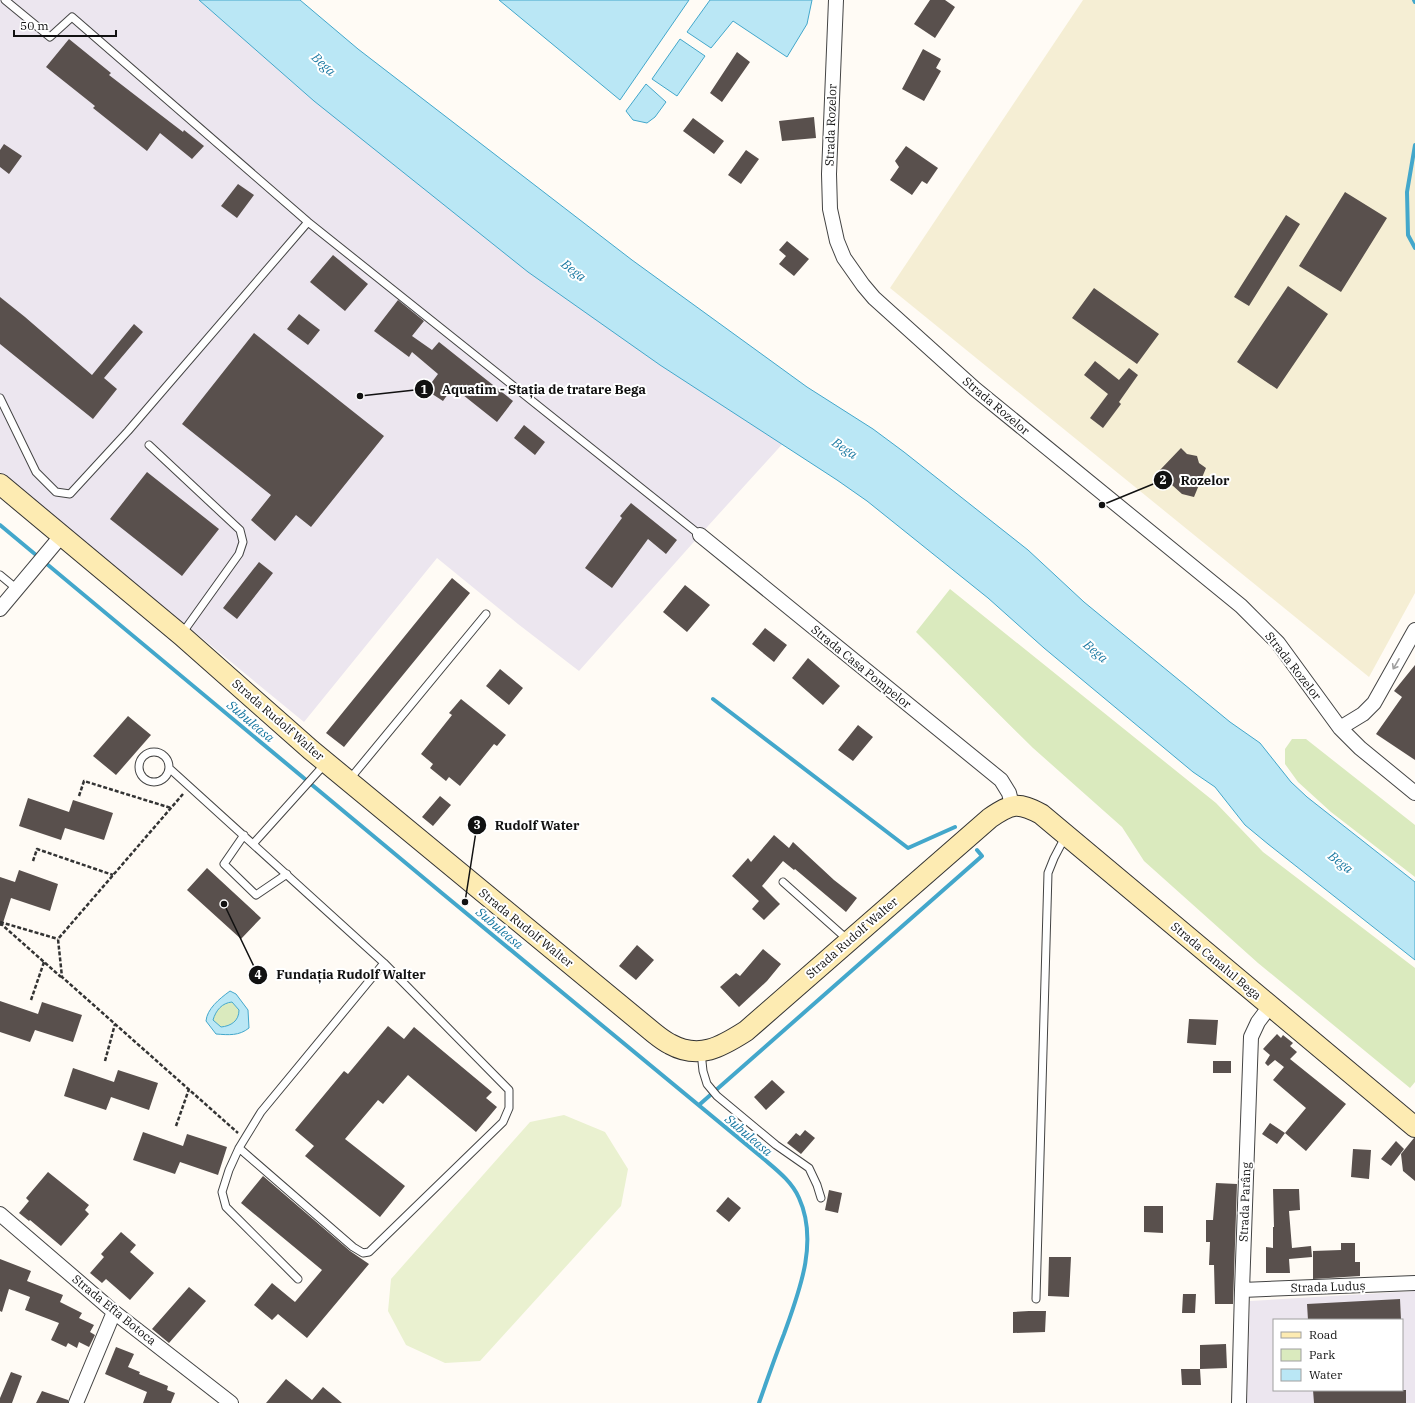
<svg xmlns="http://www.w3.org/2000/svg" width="1415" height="1403" font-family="'IBM Plex Serif',serif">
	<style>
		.industrial { fill: #ece6ef; fill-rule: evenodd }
		.farmland { fill: #f5eed4 }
		.green { fill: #daeabe }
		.pitch { fill: #eaf1d0 }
		.water { fill: #bae7f5; stroke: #43a7cb; fill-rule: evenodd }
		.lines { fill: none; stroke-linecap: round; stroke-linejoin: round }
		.stream { stroke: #43a7cb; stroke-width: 4 }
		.building { fill: #59504d }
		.lane-casing { stroke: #444; stroke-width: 9 }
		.street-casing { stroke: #444; stroke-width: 16 }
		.secondary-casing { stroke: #333; stroke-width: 22 }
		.path { stroke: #333; stroke-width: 2.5; stroke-dasharray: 4 2; stroke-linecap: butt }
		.lane { stroke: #fff; stroke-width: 7 }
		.street { stroke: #fff; stroke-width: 14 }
		.secondary { stroke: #fdebb2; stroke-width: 20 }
		.oneway { stroke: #a0a0a0 }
		.labels { text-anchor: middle; stroke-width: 4; stroke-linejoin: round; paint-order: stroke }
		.street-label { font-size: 12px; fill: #111; stroke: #fff }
		.water-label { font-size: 13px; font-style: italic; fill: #1b79a2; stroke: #fff }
		.leader { fill: none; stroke: #111; stroke-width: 1.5 }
		.callout-dot { fill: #111; stroke: #fff; stroke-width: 1.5 }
		.mark-label { font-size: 12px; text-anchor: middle; font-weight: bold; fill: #fff }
		.callout-label { font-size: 13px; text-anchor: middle; font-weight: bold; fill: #111; stroke: #fff; stroke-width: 4; stroke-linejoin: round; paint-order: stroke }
	</style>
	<rect width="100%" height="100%" fill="#fffbf5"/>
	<path class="industrial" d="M0,0H202L786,440L708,526L579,671L518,624L437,558L304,722L0,472Z
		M1415,1291V1403H1247L1250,1301ZM1274,1320H1402V1390H1274Z"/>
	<path class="farmland" d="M1083,0H1415V593L1369,677L890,288Z"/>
	<path class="green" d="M950,589L1216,803L1263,852L1415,968V1082L1410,1088L1258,963L1144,861L1122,827L1033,748L916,632Z
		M1292,739H1306L1415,825V877L1331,812L1298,782L1285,764V749Z
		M232,1002L239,1010C239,1021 231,1026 221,1027L213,1020C216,1010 222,1003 232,1002Z"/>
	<path class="pitch" d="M564,1115L605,1132L628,1169L621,1206L480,1361L445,1363L406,1345L388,1311L391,1279L530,1122Z"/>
	<path class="water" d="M199,0H300L358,49L632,260L807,387L873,429L904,452L1028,550L1084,602L1230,722L1260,743L1291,782L1307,797L1415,882V960L1268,844L1245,825L1215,787L1193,772L1044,648L988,598L867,501L837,480L660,365L528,272L314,101Z
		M499,0H689L620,100Z
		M710,0H812L807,24L787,57L733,21L711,48L687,32Z
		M680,39L705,56L677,96L652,79Z
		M646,84L666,102L655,117L647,123L633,120L626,111Z
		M230,991L236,994L248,1010L249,1028C239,1036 229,1035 216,1034L206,1021C207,1009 219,999 230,991ZM232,1002L239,1010C239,1021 231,1026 221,1027L213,1020C216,1010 222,1003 232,1002Z"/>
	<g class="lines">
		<path class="stream" d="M1414,0L1415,2
			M1415,145L1407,192L1408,235L1415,248
			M0,525L443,894L765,1160C778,1171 792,1182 799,1198C819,1242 799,1292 784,1334C775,1357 767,1380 759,1403
			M713,699L908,848L955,827
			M699,1105L982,856L977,850"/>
	</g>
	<path class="building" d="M930,0H945L955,7L935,38L914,24Z
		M69,39L111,73L109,75L153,109L183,132L184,130L204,146L192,159L160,133L147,151L93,108L95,106L46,67Z
		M923,49L941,59L936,68L941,71L924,101L902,89Z
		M737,52L750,62L722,102L710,93Z
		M814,117L816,138L782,141L779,121Z
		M693,118L724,141L714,154L683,131Z
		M4,144L22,156L9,174L0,167V150Z
		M906,146L938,168L927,184L922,181L912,195L890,180L899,167L895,161Z
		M746,150L759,159L741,184L728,175Z
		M238,184L254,195L237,218L221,206Z
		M1345,192L1387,218L1341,292L1299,266Z
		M1286,215L1300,224L1249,306L1234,297Z
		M787,241L809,259L794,276L779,264L786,256L779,250Z
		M333,255L368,284L345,311L310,282Z
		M1288,286L1328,314L1277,389L1237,362Z
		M1094,288L1159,334L1137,364L1072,318Z
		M0,297L25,317L92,375L134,324L143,332L104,378L117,389L93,419L0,344Z
		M398,300L424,321L412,336L432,350L439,342L513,401L497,422L453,387L443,401L426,390L438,374L412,352L409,357L374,331Z
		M299,314L320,330L308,345L287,329Z
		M254,333L384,436L311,527L296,515L275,541L251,520L271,495L182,424Z
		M1095,361L1119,380L1129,368L1138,375L1119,402L1121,404L1103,428L1090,418L1108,394L1084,375Z
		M524,425L545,442L535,455L514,438Z
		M1181,448L1187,454L1197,456L1199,463L1206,468L1194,497L1182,494L1172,485V482L1160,470Z
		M147,472L219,529L182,576L110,519Z
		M631,503L677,540L666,554L648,539L612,588L585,568L622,518L620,516Z
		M259,562L273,573L237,619L223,608Z
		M452,578L470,593L344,747L326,733Z
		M685,585L710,605L687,632L663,612Z
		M765,628L787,645L774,662L752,644Z
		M808,658L840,686L823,705L792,678Z
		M1415,665V760L1376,734L1402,697L1394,691Z
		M500,669L523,688L509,705L486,686Z
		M461,699L506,735L497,746L494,744L460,786L449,777L446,781L430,768L433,764L421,754L452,715L449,713Z
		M128,716L151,735L116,775L93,756Z
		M858,725L873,737L853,761L838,750Z
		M440,796L451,805L433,826L422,817Z
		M28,798L69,812L73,800L113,813L104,840L65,828L61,840L19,826Z
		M774,835L789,848L793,842L834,880L857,898L846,912L795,869L794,870L783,861L762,886L780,904L764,920L752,909L759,901L732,876L748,858L751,862Z
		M207,868L261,918L241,939L187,890Z
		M19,870L58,884L50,911L11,898L2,926H0V877L15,882Z
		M637,945L654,960L636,980L619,966Z
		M763,949L781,964L767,981L739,1007L720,987L736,973L740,976Z
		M0,1001L38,1014L42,1002L82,1015L73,1042L35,1030L30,1042L0,1032Z
		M1189,1019L1218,1020L1216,1045L1187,1043Z
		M388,1026L404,1039L414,1027L492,1092L486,1098L497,1107L476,1132L408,1075L383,1104L378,1100L345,1139L405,1186L380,1217L305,1156L314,1146L295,1130L344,1071L348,1074Z
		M1277,1034L1281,1038L1283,1035L1293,1043L1290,1046L1297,1052L1290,1059L1346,1104L1306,1151L1285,1133L1306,1108L1273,1080L1284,1067L1275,1060L1268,1066L1265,1063L1270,1055L1263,1049Z
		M1213,1061H1231V1073H1213Z
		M73,1068L114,1082L118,1070L158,1083L149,1110L111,1097L106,1110L64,1096Z
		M772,1080L785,1092L766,1110L754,1097Z
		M1270,1123L1285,1133L1277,1144L1262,1134Z
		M805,1130L815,1138L801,1154L787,1143L796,1133L800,1136Z
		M143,1132L183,1146L187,1134L227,1147L218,1175L180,1162L175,1174L133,1160Z
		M1414,1138H1415V1181L1403,1171L1401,1154Z
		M1396,1141L1404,1149L1391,1166L1381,1159Z
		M1353,1149L1371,1150L1369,1179L1351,1177Z
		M48,1172L89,1205L85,1210L89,1214L61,1246L30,1220L29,1221L19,1213L29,1201L26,1198Z
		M263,1176L350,1251L369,1264L307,1338L278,1314L272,1320L254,1305L272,1283L295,1302L322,1270L241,1203Z
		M1216,1183L1237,1184L1233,1304H1215L1214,1265H1209L1210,1242H1206V1220H1213Z
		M1273,1189H1299L1300,1210L1289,1211L1292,1248L1311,1246L1312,1257L1289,1259L1290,1273H1266V1247L1273,1248V1227H1274Z
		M829,1190L842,1193L838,1213L825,1210Z
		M728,1197L741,1208L729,1222L716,1211Z
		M1144,1206H1163V1233L1144,1232Z
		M121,1232L136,1245L130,1252L154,1273L130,1300L106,1279L102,1283L90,1273L104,1257L101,1254Z
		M1341,1243H1355V1262H1360V1276L1313,1279V1251L1341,1250Z
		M1049,1257H1071L1069,1297L1048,1296Z
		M0,1259L31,1271L27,1281L63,1295L60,1302L82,1313L79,1318L94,1325L90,1332L95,1335L89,1347L79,1342L77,1348L68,1343L66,1347L51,1340L59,1323L25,1310L30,1297L9,1289L2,1312L0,1311Z
		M189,1287L206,1301L169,1343L152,1329Z
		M1183,1294H1196L1195,1313H1182Z
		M1400,1299L1401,1320H1308L1307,1304Z
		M1029,1311H1046L1045,1332L1013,1333V1312Z
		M1226,1344L1227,1368L1200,1369V1345Z
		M116,1347L134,1354L128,1367L140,1372L139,1374L168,1386L167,1390L175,1393L171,1403H143L147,1392L105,1374Z
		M1181,1369H1200L1201,1385H1182Z
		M11,1372L22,1376L12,1403H0V1398Z
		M286,1379L312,1400L323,1387L342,1403H266Z
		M1313,1390H1406V1403H1314Z
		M42,1391L68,1400V1403H36Z"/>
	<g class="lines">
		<defs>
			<path id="lane" d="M5,0L50,37L72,17L308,222L700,535
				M0,398L36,472L56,492L70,494L128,431L308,222
				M149,445L240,530L243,542L239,554L181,635
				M0,575L17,589
				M139 767a15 15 0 1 1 30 0a15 15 0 1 1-30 0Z
				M169,768L384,963L509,1090V1108L503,1122L369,1252L363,1253L353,1247L239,1148
				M349,780L486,614
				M244,835L224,864L256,895L287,874
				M253,844L325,764
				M783,882L848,940
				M701,1052L703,1071L707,1084L717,1096L776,1145L809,1168L817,1185L821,1198
				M298,1279L226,1207L222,1192L229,1170L239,1148L261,1112L384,963
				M1036,1299L1048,873L1054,858L1065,837"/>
			<path id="street" d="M836,0L829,174L830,209L837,241L844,258L863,285L874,298L975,389L1241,606L1278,643L1340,728L1360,748L1415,793
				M700,535L1001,780L1009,793L1012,805
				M0,609L62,535
				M1340,728L1363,714L1374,703L1415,630
				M0,1214L114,1312L231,1403
				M1242,1290L1415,1283
				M76,1403L114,1312
				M1239,1403L1242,1290L1251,1037L1258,1022L1270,1006"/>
			<path id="secondary" d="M0,484L181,635L311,750L654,1033C659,1037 664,1041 670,1044C699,1060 721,1047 746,1031L990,818C1012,803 1018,802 1041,814L1415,1127"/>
		</defs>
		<use href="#lane" class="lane-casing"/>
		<use href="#street" class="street-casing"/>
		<use href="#secondary" class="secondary-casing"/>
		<path class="path" d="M183,794L58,939L62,977L238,1133
			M79,796L84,781L171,808
			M33,861L37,849L113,875
			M0,922L58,939
			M0,923L61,977
			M31,1000L44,962
			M105,1061L115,1024
			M176,1126L189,1089"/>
		<use href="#lane" class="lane"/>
		<use href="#street" class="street"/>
		<use href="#secondary" class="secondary"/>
	</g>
	<defs><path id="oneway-shaft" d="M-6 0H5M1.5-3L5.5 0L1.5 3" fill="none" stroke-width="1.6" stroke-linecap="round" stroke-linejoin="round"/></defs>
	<use class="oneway" href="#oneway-shaft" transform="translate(1396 664) rotate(120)"/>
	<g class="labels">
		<g class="street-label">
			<text transform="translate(831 125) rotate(-88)" y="4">Strada Rozelor</text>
			<text transform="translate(996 406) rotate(40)" y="4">Strada Rozelor</text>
			<text transform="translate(1293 666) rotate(52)" y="4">Strada Rozelor</text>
			<text transform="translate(861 667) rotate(39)" y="4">Strada Casa Pompelor</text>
			<text transform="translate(278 720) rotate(41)" y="4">Strada Rudolf Walter</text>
			<text transform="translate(526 928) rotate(39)" y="4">Strada Rudolf Walter</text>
			<text transform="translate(852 938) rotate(-41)" y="4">Strada Rudolf Walter</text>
			<text transform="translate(1216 961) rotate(40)" y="4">Strada Canalul Bega</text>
			<text transform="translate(1245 1202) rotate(-88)" y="4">Strada Parâng</text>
			<text transform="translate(1328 1287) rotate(-2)" y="4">Strada Luduș</text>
			<text transform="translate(114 1310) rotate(39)" y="4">Strada Efta Botoca</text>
		</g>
		<g class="water-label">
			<text transform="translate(324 64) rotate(43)" y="5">Bega</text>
			<text transform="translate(574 270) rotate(38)" y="5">Bega</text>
			<text transform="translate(845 448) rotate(33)" y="5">Bega</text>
			<text transform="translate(1096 651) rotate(40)" y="5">Bega</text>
			<text transform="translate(251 721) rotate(40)" y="5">Subuleasa</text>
			<text transform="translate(1341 862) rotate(38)" y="5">Bega</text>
			<text transform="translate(500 928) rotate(40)" y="5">Subuleasa</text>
			<text transform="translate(749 1135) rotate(40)" y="5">Subuleasa</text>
		</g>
	</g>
	<path class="leader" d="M360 396L424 389M1102 505L1163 480M465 902L477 825M224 904L258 975"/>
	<g class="callout-dot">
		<circle cx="360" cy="396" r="4"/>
		<circle cx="1102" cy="505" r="4"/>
		<circle cx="465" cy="902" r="4"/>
		<circle cx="224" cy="904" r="4"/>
		<circle cx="424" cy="389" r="10"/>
		<circle cx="1163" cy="480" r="10"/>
		<circle cx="477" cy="825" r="10"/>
		<circle cx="258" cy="975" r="10"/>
	</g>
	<g class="mark-label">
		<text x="424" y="394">1</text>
		<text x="1163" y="484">2</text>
		<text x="477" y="829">3</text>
		<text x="258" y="979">4</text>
	</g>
	<g class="callout-label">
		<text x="544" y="394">Aquatim - Stația de tratare Bega</text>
		<text x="1205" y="485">Rozelor</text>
		<text x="537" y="830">Rudolf Water</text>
		<text x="351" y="979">Fundația Rudolf Walter</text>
	</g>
	<rect x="1273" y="1319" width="130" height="72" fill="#ffffff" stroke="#a0a0a0"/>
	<rect x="1281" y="1332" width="20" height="6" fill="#fdebb2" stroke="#a0a0a0"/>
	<text x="1309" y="1339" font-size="12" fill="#111111">Road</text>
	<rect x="1281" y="1349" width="20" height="12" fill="#daeabe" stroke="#a0a0a0"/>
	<text x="1309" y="1359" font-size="12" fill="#111111">Park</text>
	<rect x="1281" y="1369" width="20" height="12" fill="#bae7f5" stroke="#a0a0a0"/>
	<text x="1309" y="1379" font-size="12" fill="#111111">Water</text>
	<path d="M14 30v6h102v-6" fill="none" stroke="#111111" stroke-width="2"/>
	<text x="20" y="30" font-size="12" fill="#111111" stroke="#ffffff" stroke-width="3" paint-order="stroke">50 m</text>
</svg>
